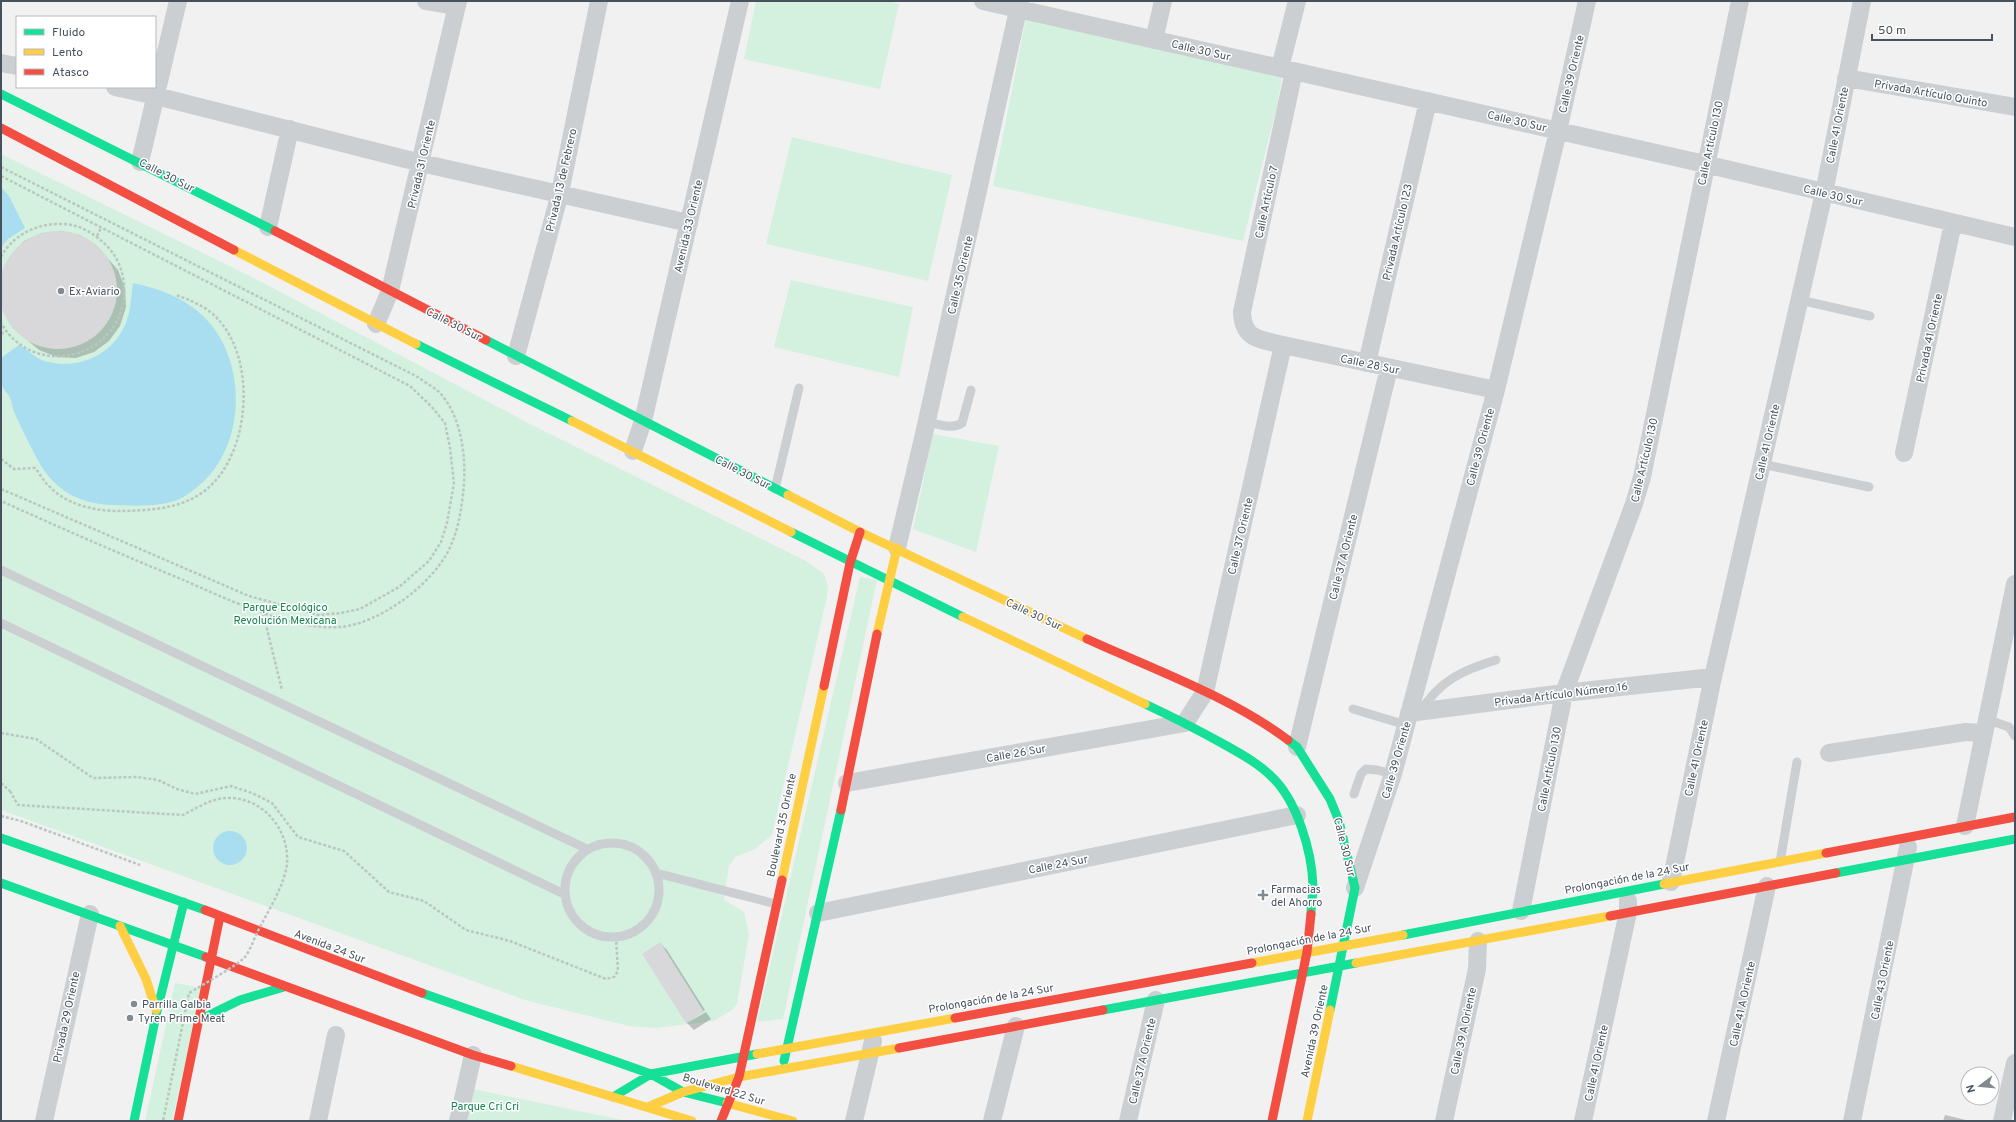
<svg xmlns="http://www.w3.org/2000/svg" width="2016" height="1122" font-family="Overpass,sans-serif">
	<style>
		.green { fill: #d4f1e0 }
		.water { fill: #a8def0 }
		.shadow { fill: #0003 }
		.building { fill: #d8d8da }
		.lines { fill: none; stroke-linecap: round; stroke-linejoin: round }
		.path { stroke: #bac6c2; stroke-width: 2.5; stroke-dasharray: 3 2; stroke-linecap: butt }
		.lane { stroke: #cccfd2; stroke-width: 9 }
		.street { stroke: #cccfd2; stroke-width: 18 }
		.fast { stroke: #16e098; stroke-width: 9 }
		.slow { stroke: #ffcf43; stroke-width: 9 }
		.jam { stroke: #f24e42; stroke-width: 9 }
		.path-bridge { stroke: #bac6c2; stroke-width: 2.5; stroke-dasharray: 3 2; stroke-linecap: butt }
		.poi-dot { fill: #828a91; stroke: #fff; stroke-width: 1.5 }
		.labels { text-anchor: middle; stroke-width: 3; stroke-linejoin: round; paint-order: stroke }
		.street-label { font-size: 11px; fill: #47525e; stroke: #fff }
		.poi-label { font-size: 11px; fill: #47525e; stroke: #fff; text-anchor: start }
		.park-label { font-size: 11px; fill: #14834f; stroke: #fff }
	</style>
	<rect width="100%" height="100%" fill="#f1f1f1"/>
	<path class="green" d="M756,1H888L899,4L880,89L744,59Z
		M1026,18L1282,77L1277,106L1243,241L993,186Z
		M792,137L952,175L928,281L766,244Z
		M1,154L252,277L532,425L806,561L824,574L828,586L827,597L772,835L755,849L735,857L729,866L724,900L744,912L749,934L737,1004L732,1010L714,1021L656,1028L629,1026L525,1000L1,810Z
		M791,280L913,307L899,377L774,347Z
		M933,434L999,446L976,552L913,529Z
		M860,577L877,580L783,1019L757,1022Z
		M175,983L202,988L172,1121H145Z
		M473,1089L627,1121H466Z"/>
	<path class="water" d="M1,187L9,196L25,228L8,239L1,248Z
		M133,283C160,289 183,297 203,316C247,358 247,442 202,483C196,488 188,495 180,499C161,507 135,506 114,505C75,504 51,488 34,453C27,439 20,426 14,412C12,407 12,402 10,398C8,393 3,390 2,385C0,378 1,366 1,358L19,345C28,350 35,358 45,361C79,371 115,354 127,320C131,308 131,295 133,283Z
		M213 848a17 17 0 1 1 34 0a17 17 0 1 1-34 0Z"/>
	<path class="shadow" d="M61,231L80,235L96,245L118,270L125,288L126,307L120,326L109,341L94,352L76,358L57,357L39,350L13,328L3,311L1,299L2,272L11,255L24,241L42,233Z
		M660,943L667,950L705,1010L687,1023L643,954Z
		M706,1012L711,1019L694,1030L687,1023Z
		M1945,1115L1970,1121H1943Z"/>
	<path class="building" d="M-1 290a59 59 0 1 1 118 0a59 59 0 1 1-118 0Z
		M660,942L704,1012L686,1023L642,954Z"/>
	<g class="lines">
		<path class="path" d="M1,167L416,376C423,381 432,386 439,392C463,417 467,462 463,494C461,512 458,529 451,545C436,582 380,624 340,627C292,631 225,598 181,579C120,554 61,528 1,501
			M1,176L410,386L431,406L445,423L450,448L454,483L447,523L441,542L429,561L399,587L360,609L341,613L318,615L249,596L1,489
			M97,236L101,228
			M1,257C12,236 35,224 59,224C78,223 94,233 107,246C117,256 123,271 124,284C130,355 36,384 1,323
			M1,334L6,331
			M1,459L14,469L35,468C40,474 44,482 50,487C69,507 101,512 126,511C154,510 184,508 207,489C251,452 257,358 216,317C205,306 190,300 176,295
			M263,613L282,690
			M1,733L36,739L93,778L137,777L158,780L177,789L195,794L231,786L252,793L272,803L298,837L344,851L389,892L424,901L466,930L510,941L606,979L614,977L618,971L616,938
			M1,783L10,791
			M1,816L21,821L140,865"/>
		<path class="lane" d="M1800,300L1870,316
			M927,422C938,424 952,430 962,423L971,390
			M1762,464L1869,487
			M775,489L799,388
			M1,570L587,849
			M1,623L564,894
			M1353,709L1406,725
			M1421,711C1439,681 1463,670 1496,660
			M1986,719L2009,727L2015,736
			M1354,794L1361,774L1366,769L1377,770L1393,774
			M565 890a47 47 0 1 1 94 0a47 47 0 1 1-94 0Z
			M1780,862L1797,762
			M656,873L776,904"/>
		<path class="street" d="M426,1L457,6
			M983,1L1705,164L2015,237
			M1154,40L1163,1
			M1,63L17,66
			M1280,68L1297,1
			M1294,71L1242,312C1243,340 1260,339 1283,345L1496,390
			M1846,78L2015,107
			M115,87L156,96L421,163L689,223
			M140,162L178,1
			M268,227L290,129
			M376,324L390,291L458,1
			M516,356L560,193L599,1
			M1367,363L1428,101
			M633,451L643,421L740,1
			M1904,453L1953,223
			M897,548L924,434L1020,1
			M1409,713L1564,693L1713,677
			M1297,747L1389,368
			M1829,753L1966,732L1984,733
			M847,783L1185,723L1205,692L1283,345
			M1965,826L2015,584
			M1671,882L1713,677L1824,193L1862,1
			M1355,888L1393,774L1496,390L1558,131L1587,1
			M1521,911L1564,693L1634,504L1642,477L1740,1
			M818,913L1297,815
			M44,1121L90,914
			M318,1121L336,1035
			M458,1121L473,1055
			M854,1121L873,1041
			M992,1121L1016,1026
			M1128,1121L1156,1000
			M1444,1121L1477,969L1478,941
			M1583,1121L1628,912V901
			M1716,1121L1767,886
			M1852,1121L1908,847
			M2002,1121L2015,1063"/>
		<path class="fast" d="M1,94L275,231
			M486,340L788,495
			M416,344L572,421
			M791,532L963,617
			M1145,704C1173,717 1200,731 1227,746C1243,755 1259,764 1272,777C1297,801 1312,851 1313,886C1313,895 1311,905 1311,914
			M1288,740L1297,747L1330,799L1339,821L1355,888L1330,1010
			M1,838L205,910
			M1836,873L2015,839
			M1,883L206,957
			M1403,935L1664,884
			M422,993L651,1074L683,1092L727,1103
			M1103,1010L1356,963
			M199,1020L240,1000L284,987
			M784,1061L841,810
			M613,1097L651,1074L757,1054
			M134,1121L157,1011L184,902"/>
		<path class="slow" d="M234,250L416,344
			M572,421L791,532
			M788,495L860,532L1087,639
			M963,617L1145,704
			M877,634L897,548
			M782,880L824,686
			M1664,884L1826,853
			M120,926L146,979L156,1010
			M1252,963L1403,935
			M1356,963L1610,916
			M757,1054L955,1018
			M511,1066L692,1121
			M727,1103L793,1121
			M648,1107L683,1092L739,1077L899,1048
			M1307,1121L1330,1010"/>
		<path class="jam" d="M1,128L234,250
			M275,231L486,340
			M1087,639C1153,669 1231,697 1288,740
			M824,686L850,563L860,532
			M841,810L877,634
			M1826,853L2015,817
			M205,910L422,993
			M1610,916L1836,873
			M206,957L473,1055L511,1066
			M955,1018L1252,963
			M899,1048L1103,1010
			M178,1121L220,916
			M721,1121L739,1077L782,880
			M1272,1121L1307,952L1311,914"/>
		<path class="path-bridge" d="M10,791L18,805L183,815C197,808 210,799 226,798C261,796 289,828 287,862C286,883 268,911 259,929C254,938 251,949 245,957C241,963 199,987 189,993L163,1121"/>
	</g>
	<g class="poi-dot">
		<circle cx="61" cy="291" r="4"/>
		<path d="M1261 889h4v4h4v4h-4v4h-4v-4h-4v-4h4z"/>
		<circle cx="134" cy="1004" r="4"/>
		<circle cx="130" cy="1018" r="4"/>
	</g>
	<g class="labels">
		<g class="street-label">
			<text transform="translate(1201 50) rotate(13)" y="4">Calle 30 Sur</text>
			<text transform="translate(1571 74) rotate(-77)" y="4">Calle 39 Oriente</text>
			<text transform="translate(1931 93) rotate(10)" y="4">Privada Artículo Quinto</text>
			<text transform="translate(1517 121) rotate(13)" y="4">Calle 30 Sur</text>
			<text transform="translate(1837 125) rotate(-79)" y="4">Calle 41 Oriente</text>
			<text transform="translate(1710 143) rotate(-78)" y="4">Calle Artículo 130</text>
			<text transform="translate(421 164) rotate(-77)" y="4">Privada 31 Oriente</text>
			<text transform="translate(167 175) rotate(27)" y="4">Calle 30 Sur</text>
			<text transform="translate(561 180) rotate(-77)" y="4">Privada 13 de Febrero</text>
			<text transform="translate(1833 195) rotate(13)" y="4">Calle 30 Sur</text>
			<text transform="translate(1266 202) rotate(-78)" y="4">Calle Artículo 7</text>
			<text transform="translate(688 226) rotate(-77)" y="4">Avenida 33 Oriente</text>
			<text transform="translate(1397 232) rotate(-77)" y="4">Privada Artículo 123</text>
			<text transform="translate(960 275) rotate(-77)" y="4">Calle 35 Oriente</text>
			<text transform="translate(454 324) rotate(27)" y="4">Calle 30 Sur</text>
			<text transform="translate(1929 338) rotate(-78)" y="4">Privada 41 Oriente</text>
			<text transform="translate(1370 364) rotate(12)" y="4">Calle 28 Sur</text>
			<text transform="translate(1767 442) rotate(-77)" y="4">Calle 41 Oriente</text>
			<text transform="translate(1480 447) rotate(-75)" y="4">Calle 39 Oriente</text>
			<text transform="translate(1644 460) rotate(-77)" y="4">Calle Artículo 130</text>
			<text transform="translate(743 472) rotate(27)" y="4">Calle 30 Sur</text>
			<text transform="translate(1240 536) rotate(-77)" y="4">Calle 37 Oriente</text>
			<text transform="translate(1343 557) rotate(-76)" y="4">Calle 37 A Oriente</text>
			<text transform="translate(1034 614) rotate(25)" y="4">Calle 30 Sur</text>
			<text transform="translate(1561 694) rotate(-7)" y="4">Privada Artículo Número 16</text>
			<text transform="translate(1016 753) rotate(-10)" y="4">Calle 26 Sur</text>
			<text transform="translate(1696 758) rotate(-78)" y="4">Calle 41 Oriente</text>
			<text transform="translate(1396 760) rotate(-74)" y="4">Calle 39 Oriente</text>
			<text transform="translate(1549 769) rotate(-79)" y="4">Calle Artículo 130</text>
			<text transform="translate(781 825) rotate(-78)" y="4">Boulevard 35 Oriente</text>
			<text transform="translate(1345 847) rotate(76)" y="4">Calle 30 Sur</text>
			<text transform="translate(1058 864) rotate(-11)" y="4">Calle 24 Sur</text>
			<text transform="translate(1627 878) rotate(-11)" y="4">Prolongación de la 24 Sur</text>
			<text transform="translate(1309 939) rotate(-11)" y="4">Prolongación de la 24 Sur</text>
			<text transform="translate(330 946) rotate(21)" y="4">Avenida 24 Sur</text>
			<text transform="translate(1882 980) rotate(-79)" y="4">Calle 43 Oriente</text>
			<text transform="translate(991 998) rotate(-10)" y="4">Prolongación de la 24 Sur</text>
			<text transform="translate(1742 1004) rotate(-78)" y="4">Calle 41 A Oriente</text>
			<text transform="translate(66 1017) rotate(-78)" y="4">Privada 29 Oriente</text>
			<text transform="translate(1314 1031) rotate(-78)" y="4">Avenida 39 Oriente</text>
			<text transform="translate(1463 1031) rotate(-78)" y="4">Calle 39 A Oriente</text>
			<text transform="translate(1142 1061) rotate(-77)" y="4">Calle 37 A Oriente</text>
			<text transform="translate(1596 1063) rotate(-78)" y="4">Calle 41 Oriente</text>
			<text transform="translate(724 1089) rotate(17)" y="4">Boulevard 22 Sur</text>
		</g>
		<g class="poi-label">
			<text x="69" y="295">Ex-Aviario</text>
			<text x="1271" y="893">Farmacias<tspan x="1271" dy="13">del Ahorro</tspan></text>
			<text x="142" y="1008">Parrilla Galbia</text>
			<text x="138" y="1022">Tyren Prime Meat</text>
		</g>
		<g class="park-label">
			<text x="285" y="611">Parque Ecológico<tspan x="285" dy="13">Revolución Mexicana</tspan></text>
			<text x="485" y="1110">Parque Cri Cri</text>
		</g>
	</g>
	<rect width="2016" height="1122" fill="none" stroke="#47525e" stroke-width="4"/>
	<rect x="16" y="16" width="140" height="72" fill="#ffffff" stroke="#b5babf"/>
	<rect x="24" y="29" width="20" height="6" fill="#16e098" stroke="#b5babf"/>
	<text x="52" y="36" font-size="12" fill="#47525e">Fluido</text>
	<rect x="24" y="49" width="20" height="6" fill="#ffcf43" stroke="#b5babf"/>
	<text x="52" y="56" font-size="12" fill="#47525e">Lento</text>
	<rect x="24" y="69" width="20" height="6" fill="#f24e42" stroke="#b5babf"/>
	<text x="52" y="76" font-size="12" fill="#47525e">Atasco</text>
	<g transform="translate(1980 1086) rotate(254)"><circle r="19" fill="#ffffff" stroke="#b5babf"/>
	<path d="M0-3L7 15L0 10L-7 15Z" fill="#828a91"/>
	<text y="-6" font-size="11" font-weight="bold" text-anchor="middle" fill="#47525e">N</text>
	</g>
	<path d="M1872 34v6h120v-6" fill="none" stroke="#47525e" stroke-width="2"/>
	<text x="1878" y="34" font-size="12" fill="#47525e" stroke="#ffffff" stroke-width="3" paint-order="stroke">50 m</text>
</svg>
